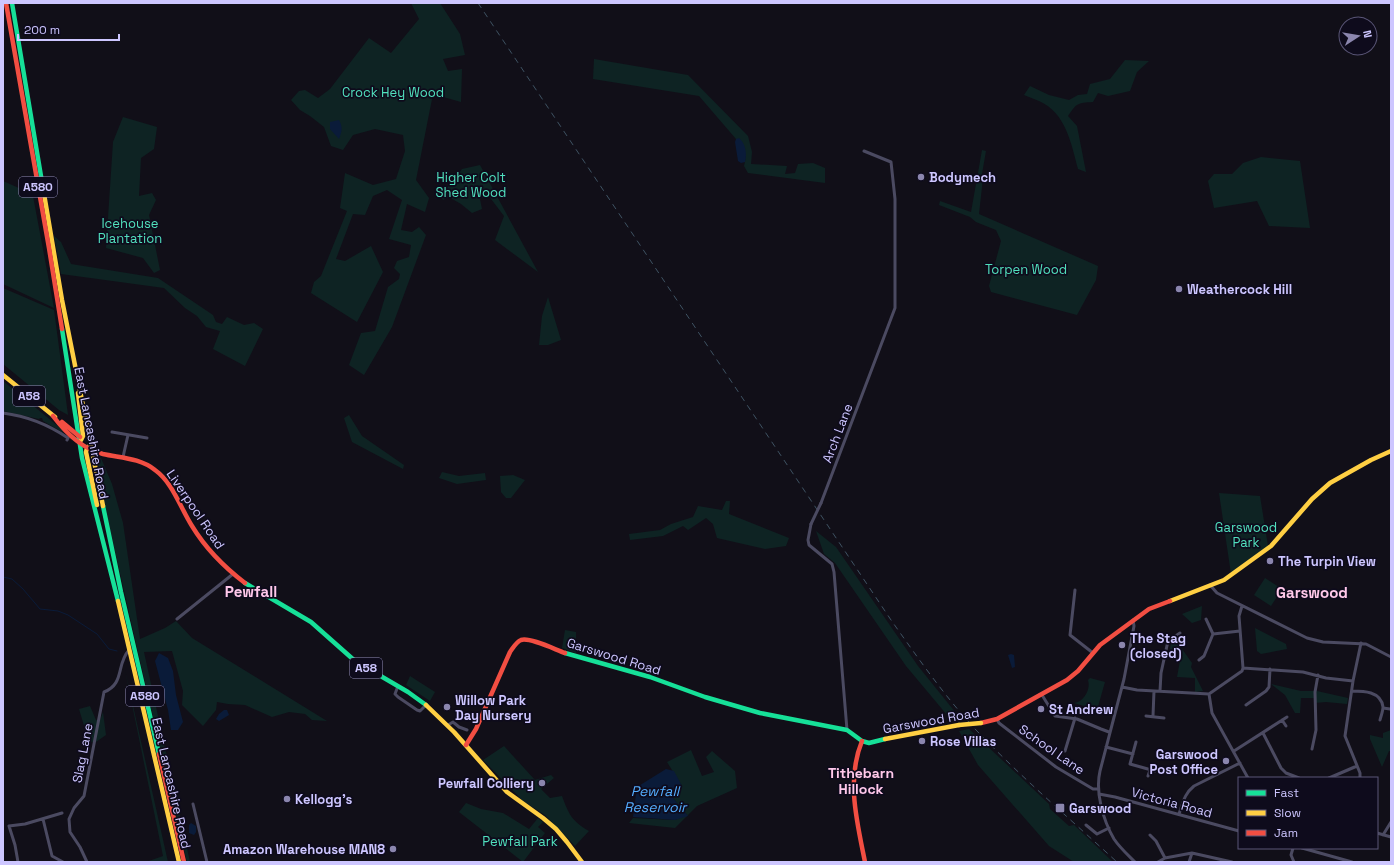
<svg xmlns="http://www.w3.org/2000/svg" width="1394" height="865" font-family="'Space Grotesk',sans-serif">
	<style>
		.green { fill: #0e2323 }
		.water { fill: #0a1b39 }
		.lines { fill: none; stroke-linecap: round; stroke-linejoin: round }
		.stream { stroke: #0a1b39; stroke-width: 1 }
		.street { stroke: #4b4a61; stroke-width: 3 }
		.fast { stroke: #16e098; stroke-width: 4.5 }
		.slow { stroke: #ffcf43; stroke-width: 4.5 }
		.jam { stroke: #f24e42; stroke-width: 4.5 }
		.rail { stroke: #3e5262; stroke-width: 1; stroke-dasharray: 6 5; stroke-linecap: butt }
		.street-bridge { stroke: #4b4a61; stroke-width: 3 }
		.slow-bridge { stroke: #ffcf43; stroke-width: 4.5 }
		.poi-dot { fill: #8b86ae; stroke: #0e0b1c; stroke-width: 1.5 }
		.labels { text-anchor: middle; stroke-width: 3.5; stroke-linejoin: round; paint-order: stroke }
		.shield { fill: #0e0b1c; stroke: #948ebb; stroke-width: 1 }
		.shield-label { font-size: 12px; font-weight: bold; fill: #cdc6ff }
		.park-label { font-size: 13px; fill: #51e0bd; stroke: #0e0b1c }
		.poi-label { font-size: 13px; font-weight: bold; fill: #cdc6ff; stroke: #0e0b1c; text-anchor: start }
		.street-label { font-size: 13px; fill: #cdc6ff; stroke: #0e0b1c }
		.neighbourhood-label { font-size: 14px; font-weight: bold; fill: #ffc8ea; stroke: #0e0b1c }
		.water-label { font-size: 14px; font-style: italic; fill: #54aeff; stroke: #0e0b1c }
		.quarter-label { font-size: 15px; font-weight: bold; fill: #ffc8ea; stroke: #0e0b1c }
	</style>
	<rect width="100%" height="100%" fill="#110f18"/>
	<path class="green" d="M411,3H440L460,34L465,55L443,59L448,71L462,69L461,102L433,94L416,180L429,198L425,212L407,204L401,230L412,232L419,227L426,235L392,327L364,375L349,365L361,333L375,331L388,287L399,279L400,274L394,268L397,261L409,257L411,245L389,239L402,200L387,190L373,196L365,215L353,214L336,259L345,261L371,246L383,272L357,322L311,293L314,282L321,276L347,211L340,208L345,173L373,185L396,179L405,151L403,135L375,129L353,135L343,150L331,146L324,127L310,116L300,110L291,100L299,91L305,90L318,98L330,89L369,38L391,53L419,19Z
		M594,59L688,75L748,136L752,152L751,164L787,166L785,174L795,173L798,164L813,163L825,168V183L748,173L744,166C747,155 745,149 739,139H736L699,96L593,79Z
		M1125,60L1149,61L1137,72L1130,91L1108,96L1098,93L1093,102C1077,103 1077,103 1068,116L1077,126L1086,172L1078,169C1071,143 1066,113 1039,101C1034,99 1029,97 1024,95L1030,86L1049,95L1069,100L1078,95L1087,94L1090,84L1110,79Z
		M123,117L157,127L154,149L141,158L139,196L152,193L156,200L149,215L160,270L154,273L143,258L106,248L113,142Z
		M982,150L986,151L982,174L983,178L979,214L1098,266L1096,280L1077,315L991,292L989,286L1001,241L996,230L976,222L970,217L939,205L940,201L971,212Z
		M1261,157L1300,161L1310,228L1269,226L1257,201L1214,208L1208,181L1214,174H1232L1243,163Z
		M480,165L538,272L495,240L504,216L488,195L480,199L482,209L472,213L461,204L449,197L443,200L439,192L447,188L462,169Z
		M3,181L28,192L33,196L54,308L3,284Z
		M54,236L61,242L71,264L158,278L213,315L216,322L222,324L227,317L244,325L254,323L263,329L245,366L213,349L220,331L206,327L197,316L185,308L164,288L61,274Z
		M3,288L54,310L68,415L59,410L3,364Z
		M548,297L561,340L548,345H539L542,316Z
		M3,381L64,431L62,432L43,421L42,418H40L39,419L3,411Z
		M349,415L362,436L404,465L403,469L352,442L344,418Z
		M99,458H101L112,484L123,523L140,639L165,628L176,621L192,638L327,721L312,720L305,714L289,712L272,717L245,705L228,704L217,702L216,710L203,726L182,705L183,691L172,651L144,652L190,862H187C162,757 138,652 114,547C111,529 95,472 99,458Z
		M442,472L459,476L485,473L486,480L457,484L439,478Z
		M513,475L525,480L511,498H506L501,492L500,476Z
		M1219,493L1260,496L1268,546L1231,574Z
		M726,501H730L729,514L789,538L786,546L765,549L717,538L713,524L706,518L688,530L683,526L663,536L630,540L629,534L660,530L671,524L693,517L698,506L722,510Z
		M816,531L836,547L918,666L960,718L952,721L906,666L835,563L824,554Z
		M1265,578L1282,589L1271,606L1254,595Z
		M1202,606L1201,620L1192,623L1182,614Z
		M1255,628L1286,644L1287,649L1261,654L1257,651Z
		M565,630L576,632V653L562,648Z
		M1175,639L1192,663L1191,667L1203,691L1195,692V678L1177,677L1181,655L1177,651L1170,649L1171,642Z
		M125,670L168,862H146L163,856Z
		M410,676L435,692L430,701L406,685Z
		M1090,678L1105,682L1097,710L1074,703C1084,702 1091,689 1088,680Z
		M1271,684L1301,691H1317L1348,698L1347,704L1326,702L1314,703V698H1301L1300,713H1295L1285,695Z
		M90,706L96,720H100L103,712L106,735L96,742H92L88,739L79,709Z
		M969,729L1049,804L1050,809L1069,826L1074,825L1113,862H1074L1049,846L978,765L959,731Z
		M1391,730V751H1389L1382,767L1370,739V735L1383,738V733Z
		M504,746L535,780L551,775L554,778L541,789L550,798L562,796C569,815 572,821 589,831L575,846L545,815L523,801L483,760Z
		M691,750L702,776L714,772L706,757L712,751L735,771L737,788L697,806L675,828L629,823L633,818L675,820L687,815L673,798L682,786L667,762Z
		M466,803L481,809L503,813L529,829L538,818L543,822L538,827L545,833L523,862L459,812Z"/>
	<path class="water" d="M339,120C343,127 342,131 339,139L330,129V122Z
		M739,138C746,144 747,154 745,162L741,163L738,161L735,142L736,139Z
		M159,653L168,658L173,671L176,695L183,722L178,730H171L168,710L155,661Z
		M1011,654L1014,655L1015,667L1012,668L1008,655Z
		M224,710H227L229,715L219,721L216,719L219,714Z
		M666,769L674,771L682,786L673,798L688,816L675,820L633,817L637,787Z
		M191,823L196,826V832L194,835L189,833V825Z"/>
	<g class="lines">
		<path class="stream" d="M3,577L12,579L23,589L40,609L58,611L68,615L97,634L109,649L117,651"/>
		<path class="street" d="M3,413C26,416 49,425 68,438L67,440
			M112,432L147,438
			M123,457L128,435
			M821,503L895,308V199L891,162L864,151
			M811,524L808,540L809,545L832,564L834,572L847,730
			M1210,585L1217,593L1307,638L1323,642L1366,644L1391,657
			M1075,590L1070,635L1093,653
			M177,619L233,574
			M1206,619L1213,634
			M1133,620L1134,626L1124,679L1100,771C1095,792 1103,820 1114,839C1120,848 1128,855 1135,862
			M1199,660L1204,656L1213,634L1240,631
			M1243,668L1303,672L1326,678L1353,681
			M398,686L395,694L398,697L417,710L420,711L426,705
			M1122,687L1137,690L1209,694L1242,671L1243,668L1239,616L1242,606
			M1160,691L1161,673L1168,641L1180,633
			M1352,691C1363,691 1381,691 1383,707C1383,711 1381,716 1380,720
			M1209,694L1212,713L1248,778
			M1042,695L1055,716L1077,719L1101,729L1109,732
			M1246,705L1266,691L1269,687L1270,669
			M1383,708L1390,709
			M1146,716L1164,718
			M1153,716L1154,691
			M997,719L999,723L1056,767L1093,789H1098
			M1282,720L1286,726
			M448,725L453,722L459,727L467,730
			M1263,733L1281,768L1286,773L1299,778
			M1136,742L1130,764L1155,771
			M1106,747L1133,754
			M1312,749L1316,730L1315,692L1318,675
			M1065,751L1075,718
			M1234,751L1287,717
			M1148,776L1150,770
			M1329,778L1357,766
			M1360,778V773L1345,736L1353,681L1361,643
			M1099,794L1115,797L1239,831
			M193,804L207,862
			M1179,814C1183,803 1184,794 1194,786L1240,763
			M43,819L52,856L63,862
			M1086,825L1097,834L1109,828
			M1377,833L1391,837
			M1150,835L1156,841L1165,858
			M1383,835L1391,822
			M1293,848L1291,855L1294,862
			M1302,848L1352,862
			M18,862L15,845L9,826L25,824L62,813
			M87,862L80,847L70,832L69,819L74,808L84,796L104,692C125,684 116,664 129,650
			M1158,862L1165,858L1192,853L1232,862
			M1189,862L1192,853"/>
		<path class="fast" d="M12,3L43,188
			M62,329L82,458L118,601
			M103,506L121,592L159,754
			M245,583L311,622L355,661L408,692L426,705
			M565,653L650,677L705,697L760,713L847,730L862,741L869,743L885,739"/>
		<path class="slow" d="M43,188L62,300L103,506
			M3,375L55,417
			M78,393L83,436L81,440
			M90,445L87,448L86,452L97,505
			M118,601L179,862
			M1170,601L1224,580L1271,546L1312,499L1330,483L1371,460L1391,451
			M426,705L454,732L507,792L543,818L556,829L567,842L582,862
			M885,739L959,725"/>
		<path class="jam" d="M6,3L49,248L62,329
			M53,416C65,432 83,449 103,454C121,458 140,458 155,470C173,483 180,507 192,526C206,549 224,567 245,583
			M62,422L80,437
			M981,723L997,719L1067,680L1078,671L1100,645L1149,609L1170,601
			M862,741C846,780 857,822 865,862
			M466,745L476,729L510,652C513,648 516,642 521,640C530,637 556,650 565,653
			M159,754L184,862"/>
		<path class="rail" d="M478,3L891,620C918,658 945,697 977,731C1021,777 1070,819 1117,862"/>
		<path class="street-bridge" d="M811,524L821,503"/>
		<path class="slow-bridge" d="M959,725L981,723"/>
	</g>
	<g class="poi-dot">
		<circle cx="921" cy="177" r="4"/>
		<circle cx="1179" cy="289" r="4"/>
		<circle cx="1270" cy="561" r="4"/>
		<circle cx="1122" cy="645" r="4"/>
		<circle cx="447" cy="707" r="4"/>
		<circle cx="1041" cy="709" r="4"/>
		<circle cx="922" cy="741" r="4"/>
		<circle cx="1226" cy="761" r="4"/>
		<circle cx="542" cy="783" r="4"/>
		<circle cx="287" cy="799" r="4"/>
		<rect x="1055" y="803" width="10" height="10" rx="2"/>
		<circle cx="393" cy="849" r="4"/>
	</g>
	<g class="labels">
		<g class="shield">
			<rect x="19" y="177" width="38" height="20" rx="3"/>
			<rect x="13" y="386" width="32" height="20" rx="3"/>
			<rect x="350" y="658" width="32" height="20" rx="3"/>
			<rect x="126" y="686" width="38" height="20" rx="3"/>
		</g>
		<g class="shield-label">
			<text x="38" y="191">A580</text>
			<text x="29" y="400">A58</text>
			<text x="366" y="672">A58</text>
			<text x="145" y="700">A580</text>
		</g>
		<g class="park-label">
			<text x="393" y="97">Crock Hey Wood</text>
			<text x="471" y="182">Higher Colt<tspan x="471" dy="15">Shed Wood</tspan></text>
			<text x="130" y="228">Icehouse<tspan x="130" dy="15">Plantation</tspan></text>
			<text x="1026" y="274">Torpen Wood</text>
			<text x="1246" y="532">Garswood<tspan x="1246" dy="15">Park</tspan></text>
			<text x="520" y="846">Pewfall Park</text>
		</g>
		<g class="poi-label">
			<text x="929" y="182">Bodymech</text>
			<text x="1187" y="294">Weathercock Hill</text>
			<text x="1278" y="566">The Turpin View</text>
			<text x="1130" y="643">The Stag<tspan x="1130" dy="15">(closed)</tspan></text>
			<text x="455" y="705">Willow Park<tspan x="455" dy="15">Day Nursery</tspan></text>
			<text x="1049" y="714">St Andrew</text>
			<text x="930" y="746">Rose Villas</text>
			<text x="1218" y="759" text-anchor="end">Garswood<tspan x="1218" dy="15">Post Office</tspan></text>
			<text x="534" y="788" text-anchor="end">Pewfall Colliery</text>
			<text x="295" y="804">Kellogg's</text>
			<text x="1069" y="813">Garswood</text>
			<text x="385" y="854" text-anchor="end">Amazon Warehouse MAN8</text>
		</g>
		<g class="street-label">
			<text transform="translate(92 433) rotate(79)" y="5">East Lancashire Road</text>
			<text transform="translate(837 433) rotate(-69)" y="5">Arch Lane</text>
			<text transform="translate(196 509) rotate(56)" y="5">Liverpool Road</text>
			<text transform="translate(614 656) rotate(17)" y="5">Garswood Road</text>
			<text transform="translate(931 720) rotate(-10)" y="5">Garswood Road</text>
			<text transform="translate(1052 749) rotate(35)" y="5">School Lane</text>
			<text transform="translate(82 753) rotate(-79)" y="5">Slag Lane</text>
			<text transform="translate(172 783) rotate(77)" y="5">East Lancashire Road</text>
			<text transform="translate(1172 802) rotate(15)" y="5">Victoria Road</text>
		</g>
		<g class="neighbourhood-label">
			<text x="861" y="778">Tithebarn<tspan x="861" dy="16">Hillock</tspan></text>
		</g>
		<g class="water-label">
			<text x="655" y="796">Pewfall<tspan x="655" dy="16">Reservoir</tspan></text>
		</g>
		<g class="quarter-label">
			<text x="251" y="597">Pewfall</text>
			<text x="1312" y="598">Garswood</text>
		</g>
	</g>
	<rect width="1394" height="865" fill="none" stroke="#cdc6ff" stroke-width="8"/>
	<rect x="1238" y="777" width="140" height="72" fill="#0e0b1c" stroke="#5a5677"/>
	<rect x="1246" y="790" width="20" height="6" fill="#16e098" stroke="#5a5677"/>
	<text x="1274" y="797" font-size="12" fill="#cdc6ff">Fast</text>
	<rect x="1246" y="810" width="20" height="6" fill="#ffcf43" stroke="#5a5677"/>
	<text x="1274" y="817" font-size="12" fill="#cdc6ff">Slow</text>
	<rect x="1246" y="830" width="20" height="6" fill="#f24e42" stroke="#5a5677"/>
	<text x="1274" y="837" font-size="12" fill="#cdc6ff">Jam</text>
	<g transform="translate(1358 36) rotate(78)"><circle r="19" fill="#0e0b1c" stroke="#5a5677"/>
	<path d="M0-3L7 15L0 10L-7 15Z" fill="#8b86ae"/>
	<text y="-6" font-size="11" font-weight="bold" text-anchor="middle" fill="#cdc6ff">N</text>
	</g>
	<path d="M18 34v6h101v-6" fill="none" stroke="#cdc6ff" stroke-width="2"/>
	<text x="24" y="34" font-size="12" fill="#cdc6ff" stroke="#0e0b1c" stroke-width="3" paint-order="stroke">200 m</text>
</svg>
